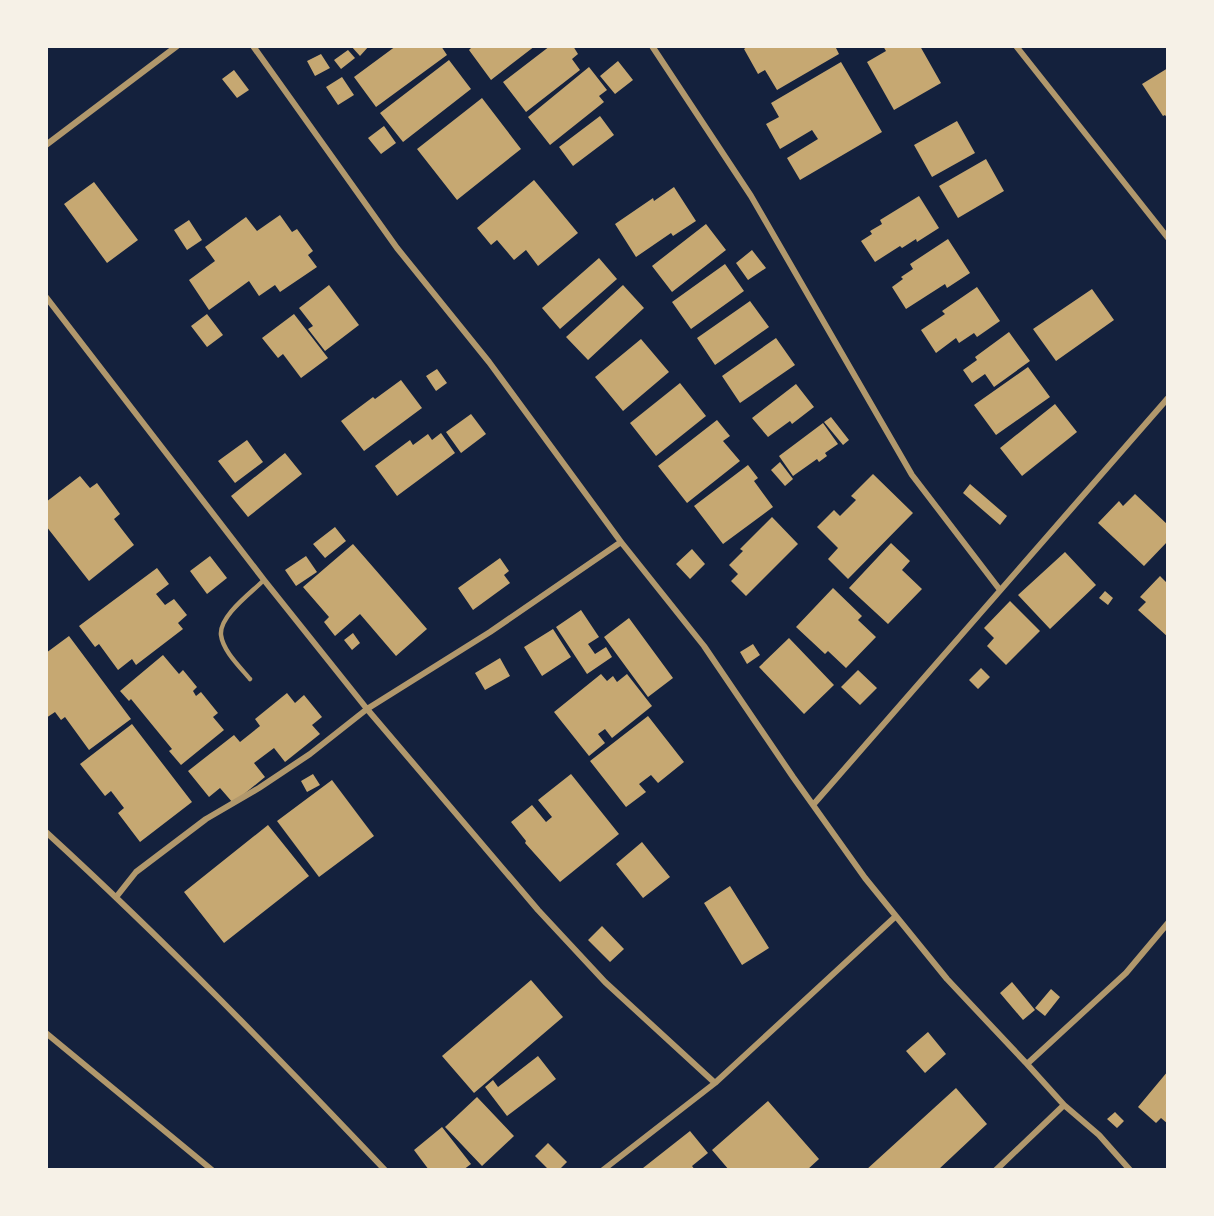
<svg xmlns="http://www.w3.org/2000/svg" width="1214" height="1216" font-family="Montserrat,sans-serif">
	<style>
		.building { fill: #c6a872 }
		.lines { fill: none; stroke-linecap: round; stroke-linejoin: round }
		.service { stroke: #b1986c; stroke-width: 4.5 }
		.minor { stroke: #b1986c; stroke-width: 6 }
	</style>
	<rect width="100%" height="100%" fill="#14213d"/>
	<path class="building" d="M351,46H369L360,56Z
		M396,46H441L447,55L376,107L354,77Z
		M473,46H535L491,80L469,50Z
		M550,46H573L578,54L572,59L580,70L526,112L503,82Z
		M748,46H835L839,54L777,90L765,70L758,74L744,49Z
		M883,46H920L941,83L894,110L867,62L886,51Z
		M348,50L355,58L341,69L334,60Z
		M321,54L330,68L315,76L307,61Z
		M449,60L471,89L403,142L380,113Z
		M618,61L633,80L615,94L600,76Z
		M841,62L882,132L800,180L787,158L818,139L812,130L780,149L766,124L779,117L771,103Z
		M589,67L607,90L599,96L604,102L550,145L528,117Z
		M1168,68V119L1165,115L1163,116L1142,84Z
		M234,70L249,90L237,98L222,79Z
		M342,77L354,95L338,105L326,87Z
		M482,98L521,149L457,200L417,149Z
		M600,116L614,135L573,166L559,147Z
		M957,121L975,153L932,177L914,145Z
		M384,126L396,143L381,154L368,138Z
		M986,159L1004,191L958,218L939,186Z
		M534,180L578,233L538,266L526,250L514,260L497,240L491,245L477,228Z
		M94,182L138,240L107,263L64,204Z
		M674,187L696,221L673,236L671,233L636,257L615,224L653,198L654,201Z
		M919,196L939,228L917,242L916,239L902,248L900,246L875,262L861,241L872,234L870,231L882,224L880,220Z
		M280,215L292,232L297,229L313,251L308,255L317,267L280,292L275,285L259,296L249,281L209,310L189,280L215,261L205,247L246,217L257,231Z
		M189,220L202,240L187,250L174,230Z
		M706,224L726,250L672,292L652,266Z
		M948,239L970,273L947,288L945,284L906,309L892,287L903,279L901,277L913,269L910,264Z
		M752,250L766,268L748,280L736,263Z
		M599,258L617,279L560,329L542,308Z
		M725,264L744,291L691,329L672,302Z
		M329,285L359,325L325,351L308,329L313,326L299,308Z
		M623,285L644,308L588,360L566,337Z
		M977,287L1000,321L977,337L974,333L959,343L956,338L936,353L921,330L945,314L942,311Z
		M1092,289L1114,320L1056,361L1033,329Z
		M750,301L769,327L715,365L697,338Z
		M207,314L223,335L207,347L191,326Z
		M294,314L328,358L301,378L283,354L278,358L262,338Z
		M1009,332L1030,361L994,387L985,374L972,383L963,370L977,360L975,357Z
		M776,338L795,365L740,403L722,376Z
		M641,339L669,372L623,411L595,377Z
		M1028,367L1050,397L996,435L974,405Z
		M437,369L447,383L436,391L426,376Z
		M401,380L422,408L364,451L341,421L373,397L375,399Z
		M680,383L706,416L656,456L630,423Z
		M796,384L814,407L792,424L790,421L768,437L752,418Z
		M1055,404L1077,432L1022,476L1000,448Z
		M471,414L486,434L461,453L446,432Z
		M831,417L849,440L843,445L824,422Z
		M717,420L730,436L723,441L740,461L687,503L658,466Z
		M823,423L838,444L825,453L827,456L819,462L817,459L793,476L779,456Z
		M441,433L455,453L397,496L375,466L410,440L413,445L428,434L432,440Z
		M247,440L263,462L235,483L218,461Z
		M285,453L302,474L248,517L231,496Z
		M780,462L793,479L785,486L771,470Z
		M748,465L758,478L754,481L773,507L723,544L694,506Z
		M873,474L913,513L848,579L828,559L838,548L817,527L834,510L840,516L856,500L851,496Z
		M80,476L90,488L97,483L120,514L114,519L134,545L89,581L46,526V502Z
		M970,484L1007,516L1000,525L963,493Z
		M1135,494L1168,525V541L1144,566L1098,523L1119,501L1123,506Z
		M772,517L798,544L746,596L731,581L738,574L729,565L743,551L740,549Z
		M335,527L346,541L325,558L313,544Z
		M891,543L910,561L902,570L922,589L888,624L849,588Z
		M353,544L427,629L396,656L360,614L335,636L324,622L329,617L303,587Z
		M692,549L705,564L690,579L676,564Z
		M1065,552L1096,585L1050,629L1018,595Z
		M210,556L227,578L207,594L190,571Z
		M306,556L317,572L296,586L285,570Z
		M500,558L509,571L504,575L510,583L473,610L458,588Z
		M157,568L169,584L156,594L165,605L174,599L187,615L178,623L183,629L136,665L132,659L118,670L99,644L95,647L79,626Z
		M1160,576L1166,582L1168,580V637L1138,610L1146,602L1140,597Z
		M833,588L862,616L858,620L876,637L846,668L828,651L825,654L796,627Z
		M1105,591L1113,598L1108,605L1099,598Z
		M1010,601L1040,631L1006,665L987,646L994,638L984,628Z
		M581,610L599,637L588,644L595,654L606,647L612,657L587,674L556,627Z
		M629,618L673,678L648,697L604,637Z
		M553,629L571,657L542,676L524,647Z
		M353,633L360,643L352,650L344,640Z
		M69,636L131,719L89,750L65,717L61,720L55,712L46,718V653Z
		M789,638L834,685L804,714L759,667Z
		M753,644L760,655L747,664L740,652Z
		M163,655L179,674L183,670L197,687L193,691L196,696L201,692L218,713L213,717L224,730L181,765L169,751L172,749L131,699L129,701L120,691Z
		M500,658L510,676L485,690L475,673Z
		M981,668L990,677L978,689L969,680Z
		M858,670L877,688L860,705L841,687Z
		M601,674L607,681L613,676L617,682L627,674L652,706L612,738L605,729L598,734L605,743L589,756L554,712Z
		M287,693L295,703L304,695L322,717L312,725L320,734L285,762L274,748L254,763L265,777L233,803L220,788L209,797L188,771L234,735L240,742L260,726L255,719Z
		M648,716L684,762L658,783L651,775L639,784L646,792L626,807L590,761Z
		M132,724L192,802L140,842L118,813L124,808L111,791L105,796L80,764Z
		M313,774L320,785L307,792L301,781Z
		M571,774L619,834L560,882L525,843L526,841L511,822L532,805L546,822L552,817L538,800Z
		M332,780L374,836L319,877L277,821Z
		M268,825L309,876L224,943L184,892Z
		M642,842L670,877L643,898L616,864Z
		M730,886L769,948L742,965L704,903Z
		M602,926L624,949L610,962L588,940Z
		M531,980L563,1017L474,1093L442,1056Z
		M1012,982L1035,1010L1023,1020L1000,993Z
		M1051,989L1060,997L1045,1016L1035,1008Z
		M928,1032L946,1054L925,1073L906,1051Z
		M538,1056L556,1079L507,1116L485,1087L493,1080L498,1087Z
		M1168,1071V1124L1161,1118L1156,1123L1138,1107Z
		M956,1088L987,1124L938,1170H866Z
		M477,1097L514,1136L482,1166L445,1127Z
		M768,1101L819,1159L807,1170H729L712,1150Z
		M1115,1112L1124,1121L1117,1128L1107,1119Z
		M442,1127L471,1164L463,1170H429L414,1150Z
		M690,1131L708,1153L692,1166L695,1170H644L643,1168Z
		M548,1143L567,1162L559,1170H549L535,1156Z"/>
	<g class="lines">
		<path class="service" d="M250,679C240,667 223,651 221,635C219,616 251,593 264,580"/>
		<path class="minor" d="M253,46L397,248L489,362L621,542L704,646L793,777L865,878L947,979L1027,1064
			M652,46L751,196L912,475L1000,590
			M1016,46L1168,238
			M46,145L177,46
			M46,297L264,580L367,709L538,910L605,982L715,1083
			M813,805L1168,398
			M46,832C164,940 275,1054 385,1170
			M117,896L136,872L206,819L259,788L310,754L367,709L490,632L621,542
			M46,1033L212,1170
			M603,1170L715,1083L896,916
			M996,1170L1064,1105
			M1130,1170L1099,1135L1064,1105L1027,1064L1126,973L1168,923"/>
	</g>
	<rect width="1214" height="1216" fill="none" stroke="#f6f1e7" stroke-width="96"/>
</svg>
